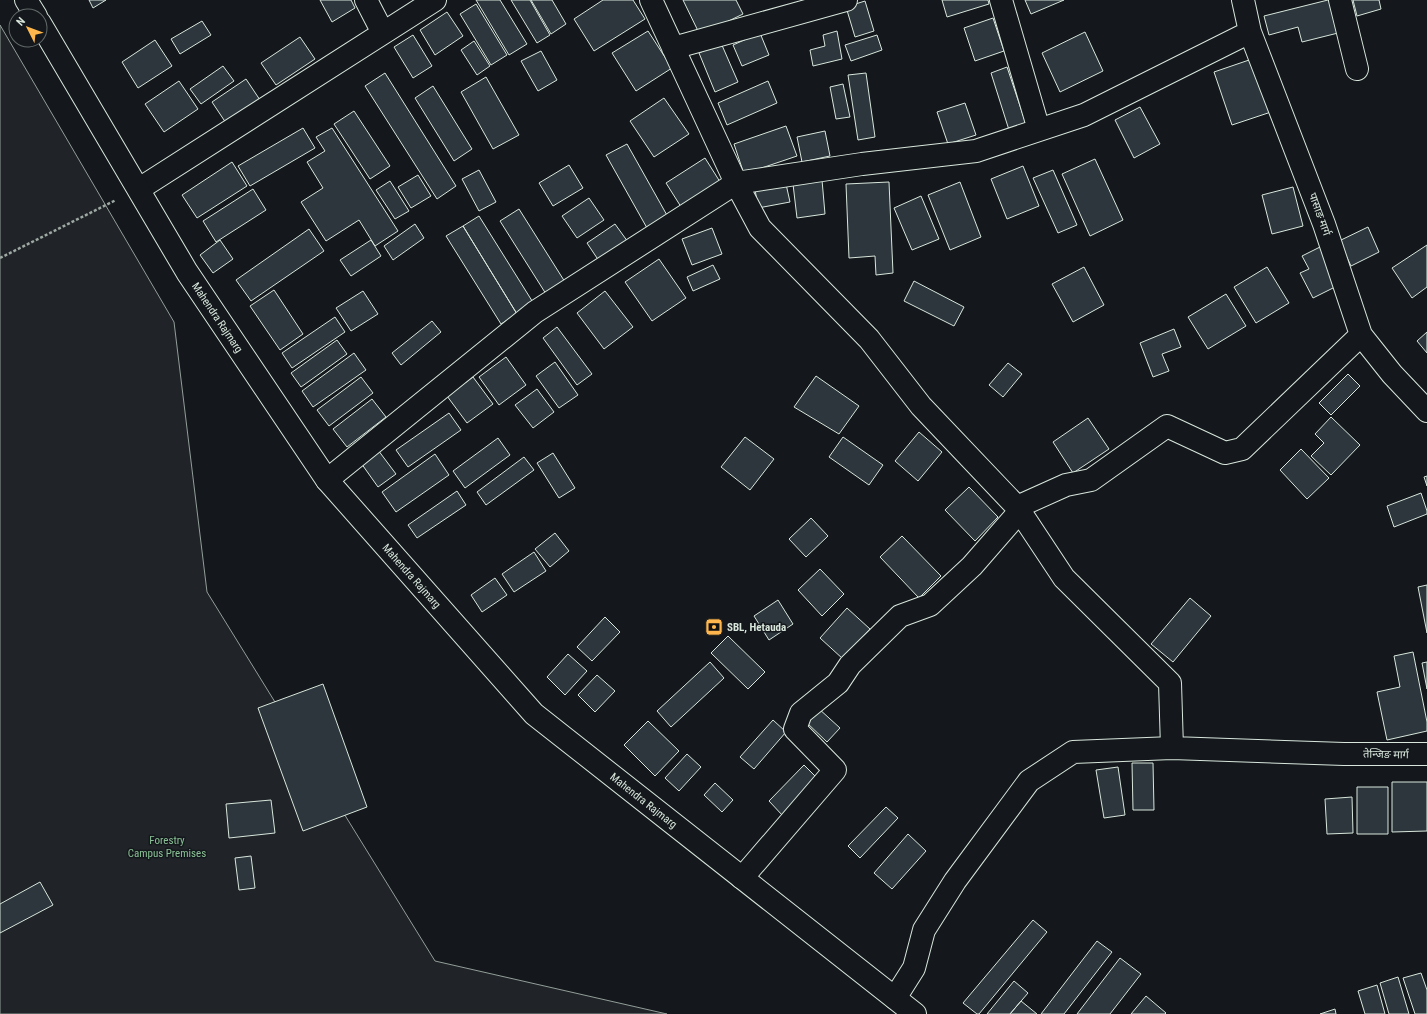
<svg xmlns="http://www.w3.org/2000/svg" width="1427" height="1014" font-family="'Roboto Condensed','Noto Sans Devanagari',sans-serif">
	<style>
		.green { fill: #202428; stroke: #939e99 }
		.building { fill: #2c363c; stroke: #d8e6dc }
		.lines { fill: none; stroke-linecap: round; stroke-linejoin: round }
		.street-casing { stroke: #d8e6dc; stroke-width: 24 }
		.highway-casing { stroke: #d8e6dc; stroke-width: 24 }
		.path { stroke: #9da8a2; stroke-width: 2.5; stroke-dasharray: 3 2; stroke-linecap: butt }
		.street { stroke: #14181c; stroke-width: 22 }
		.highway { stroke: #14181c; stroke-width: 22 }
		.labels { text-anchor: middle; stroke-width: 3; stroke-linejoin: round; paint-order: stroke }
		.street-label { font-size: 11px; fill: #d8e6dc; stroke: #14181c }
		.poi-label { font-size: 11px; font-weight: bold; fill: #d8e6dc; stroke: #14181c; text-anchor: start }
		.park-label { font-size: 11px; fill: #8ac095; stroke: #14181c }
	</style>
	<rect width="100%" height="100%" fill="#14181c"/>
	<path class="green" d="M0,25L174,322L207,592L435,961L667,1014H0Z"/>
	<path class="building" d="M89,0H106L93,8Z
		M320,0H351L355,8L332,22Z
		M476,0H500L527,44L509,55Z
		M511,0H530L550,35L537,43Z
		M531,0H552L566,24L551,34Z
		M603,0H633L645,19L594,51L574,19Z
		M683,0H736L743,14L700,35Z
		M942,0H988L989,4L947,17Z
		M1025,0H1064L1031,14Z
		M1328,0H1338L1346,31L1302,42L1298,27L1269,35L1264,16Z
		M1353,0H1379L1381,9L1357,16Z
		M865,1L874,31L855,37L846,7Z
		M476,4L507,55L491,65L460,14Z
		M447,12L463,36L435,55L420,30Z
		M993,18L1004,51L975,61L964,28Z
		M202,21L211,35L180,54L171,39Z
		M648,31L672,68L636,91L612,53Z
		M837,31L842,59L813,66L810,50L825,46L823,35Z
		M1085,32L1103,71L1060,92L1042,53Z
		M760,33L769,55L742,66L733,45Z
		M413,35L432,66L413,78L394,47Z
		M877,35L882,50L851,61L845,45Z
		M300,37L315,59L276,85L261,63Z
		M155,40L172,66L138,88L122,62Z
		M474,41L490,66L477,75L461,50Z
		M721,43L738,82L715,92L699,53Z
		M541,51L557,80L538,91L521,61Z
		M1252,59L1271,112L1232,125L1214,72Z
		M223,66L234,81L201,104L190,89Z
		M1007,67L1026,124L1009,130L991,73Z
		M385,73L456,186L437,199L365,86Z
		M866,73L875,137L858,140L848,75Z
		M486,77L519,135L493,149L461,92Z
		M246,79L260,100L226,123L212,102Z
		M179,81L198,109L164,132L145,104Z
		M768,81L777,103L727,125L718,103Z
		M843,84L850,117L836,119L830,87Z
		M433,86L472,149L454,161L415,98Z
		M664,98L689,134L654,157L630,121Z
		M965,103L976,135L948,144L937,112Z
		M1140,107L1160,144L1134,158L1115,120Z
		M354,111L390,166L370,179L334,124Z
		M786,126L797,156L744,174L734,144Z
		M303,128L315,148L250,186L238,166Z
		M332,128L398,231L375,246L359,220L326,241L301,202L323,188L307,162L325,151L316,137Z
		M825,131L830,156L802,162L797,137Z
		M627,144L668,217L647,228L606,155Z
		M705,158L722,185L683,210L666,183Z
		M1095,159L1123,220L1090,236L1062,174Z
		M232,162L247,186L197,218L182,195Z
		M569,165L583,188L553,206L539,183Z
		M1023,166L1039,206L1007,219L991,179Z
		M479,170L496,202L479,211L462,179Z
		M1053,170L1077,225L1058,233L1033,178Z
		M418,175L431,196L411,208L398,187Z
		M822,180L825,214L797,218L793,184Z
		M390,181L409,211L395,219L376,190Z
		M889,182L893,273L876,275L875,256L849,258L846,184Z
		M960,182L981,237L950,250L928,195Z
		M786,184L790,202L758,208L755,189Z
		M1293,187L1303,226L1272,234L1262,195Z
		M253,189L266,210L216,242L203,221Z
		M921,196L939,239L912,250L894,208Z
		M589,198L604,220L577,238L562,216Z
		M519,209L565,282L546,294L500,221Z
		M479,216L534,304L517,314L463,226Z
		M415,224L424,238L393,260L384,246Z
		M615,224L628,242L599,261L587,243Z
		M463,226L517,314L501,324L446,236Z
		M1368,227L1379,252L1351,266L1339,241Z
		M712,228L722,254L692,265L682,239Z
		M309,229L324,251L251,301L236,280Z
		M220,240L233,259L213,273L200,255Z
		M371,240L381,256L351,276L340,260Z
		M1427,245V287L1412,298L1392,268Z
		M1320,247L1339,285L1313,298L1300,273L1309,269L1302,256Z
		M659,259L686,298L652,321L625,282Z
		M713,265L720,279L693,291L687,277Z
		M1084,267L1104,305L1073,322L1052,284Z
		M1267,267L1289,303L1256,323L1234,287Z
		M914,281L964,307L954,326L904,301Z
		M274,290L303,334L280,350L250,306Z
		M363,291L378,314L351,331L336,308Z
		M605,291L633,327L604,349L577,313Z
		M1226,294L1246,326L1208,349L1188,317Z
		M335,317L345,332L292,368L282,353Z
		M432,321L441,332L401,365L392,353Z
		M557,327L592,374L577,385L543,338Z
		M1174,329L1181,347L1162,354L1169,371L1153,377L1140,343Z
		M1427,332V353L1417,341Z
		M337,340L347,354L301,387L291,373Z
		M354,353L366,370L313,407L302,391Z
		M506,357L526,385L499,405L479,377Z
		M555,362L578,395L559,408L536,376Z
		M1008,363L1022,374L1003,397L989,385Z
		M1348,374L1360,386L1331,415L1319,403Z
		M816,376L859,406L839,434L794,407Z
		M361,377L373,393L329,426L317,410Z
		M473,377L493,404L467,423L447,396Z
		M537,389L554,412L533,428L515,405Z
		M372,399L386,417L347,447L333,429Z
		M449,413L461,430L408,467L396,450Z
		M1331,417L1360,445L1331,475L1311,456L1324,443L1315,434Z
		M1088,418L1109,449L1073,473L1053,442Z
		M919,432L942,452L918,481L895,461Z
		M745,437L774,459L750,490L721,467Z
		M843,437L883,465L869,485L829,457Z
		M498,438L510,455L465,488L453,471Z
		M1301,449L1329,478L1307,499L1280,470Z
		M378,450L396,474L378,487L361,463Z
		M553,453L575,488L559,498L537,463Z
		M435,454L449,475L396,512L382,492Z
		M524,457L534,470L486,505L477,492Z
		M1427,476V486L1424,477Z
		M969,487L998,517L975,541L945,510Z
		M457,491L466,505L417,538L408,525Z
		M1421,493L1427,511V514L1394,527L1387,506Z
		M811,518L828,536L806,557L789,539Z
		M555,533L569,551L550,567L535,549Z
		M902,536L941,576L919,598L880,557Z
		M534,552L546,571L514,592L502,574Z
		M820,569L844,594L822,616L798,590Z
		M495,578L507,595L482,612L471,595Z
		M1427,585V633L1418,587Z
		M1190,598L1211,616L1173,662L1151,644Z
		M778,600L793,624L769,640L754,616Z
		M847,608L870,629L843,659L820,638Z
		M605,617L620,632L592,661L577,647Z
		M728,636L765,672L748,689L711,653Z
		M1413,652L1427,722V731L1387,740L1377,692L1400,687L1394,656Z
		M568,654L587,671L565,695L547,677Z
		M710,662L724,678L671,727L657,711Z
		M1427,662V689L1422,663Z
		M597,675L615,691L595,712L578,695Z
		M323,684L367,807L303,831L258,708Z
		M818,708L840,728L827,742L805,721Z
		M773,720L786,732L754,769L740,757Z
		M648,721L679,751L655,776L624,745Z
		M687,754L701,767L679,791L665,778Z
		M1132,763H1153L1154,810H1133Z
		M804,765L819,780L783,816L769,801Z
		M1118,767L1125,815L1104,818L1096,770Z
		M1392,782H1427V831L1392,832Z
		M715,783L733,800L722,812L704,795Z
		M1357,787H1388V834H1357Z
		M1352,797L1353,833L1327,834L1325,799Z
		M271,800L275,833L229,838L226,804Z
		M886,807L898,818L860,858L848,846Z
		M908,834L926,851L892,889L874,873Z
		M251,856L255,888L239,890L235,858Z
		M40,882L53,905L0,933V904Z
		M1033,920L1047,932L979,1014H977L963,1003Z
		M1097,941L1112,952L1064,1014H1041Z
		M1120,958L1141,974L1110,1014H1077Z
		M1421,973L1427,990V1014H1415L1403,978Z
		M1398,977L1409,1014H1389L1380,983Z
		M1014,981L1028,993L1010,1014H987Z
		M1377,985L1385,1014H1365L1358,991Z
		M1146,996L1166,1013L1165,1014H1131Z
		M1021,1001L1037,1014H1010Z
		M1335,1009L1336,1014H1320Z"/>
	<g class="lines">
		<defs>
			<path id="street" d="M366,0L383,33
				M651,0L736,183L760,228L869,339L921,406L1017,507L1064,578L1170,683L1172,748
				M1001,0L1039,130
				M1243,0L1250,32L1324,224L1361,335L1392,374L1427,411
				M1340,0L1357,69
				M673,48L846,0
				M139,189L435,0
				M327,480L535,312L736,183L862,164L976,151L1084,115L1250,32
				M1017,507L1066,485L1091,480L1167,426L1225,453L1242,449L1361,335
				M742,878L835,770L795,729L801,713L838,683L850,665L900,616L930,605L972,566L1020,511
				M895,998L914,968L924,930L955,881L1029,781L1073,752L1172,748L1344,754H1427"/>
			<g id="highway">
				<path d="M26,0L36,16"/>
				<path id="s1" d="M40,23L187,272L327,480L534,714L915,1014"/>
			</g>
		</defs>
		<use href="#street" class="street-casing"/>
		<use href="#highway" class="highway-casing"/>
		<path class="path" d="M0,258L116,200"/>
		<use href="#street" class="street"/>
		<use href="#highway" class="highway"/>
	</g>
	<defs>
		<symbol id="bank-square" viewBox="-11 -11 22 22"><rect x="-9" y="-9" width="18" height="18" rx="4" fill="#ffb74d" stroke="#14181c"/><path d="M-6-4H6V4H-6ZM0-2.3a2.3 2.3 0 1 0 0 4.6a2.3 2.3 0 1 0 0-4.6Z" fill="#111"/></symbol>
	</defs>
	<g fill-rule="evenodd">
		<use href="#bank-square" x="704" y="617" width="20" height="20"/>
	</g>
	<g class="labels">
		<g class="street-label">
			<text transform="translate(1320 214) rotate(70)" y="4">पासाङ मार्ग</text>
			<text dy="4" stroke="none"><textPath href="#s1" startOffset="344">Mahendra Rajmarg</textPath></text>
			<text dy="4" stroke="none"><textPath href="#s1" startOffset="668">Mahendra Rajmarg</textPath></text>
			<text transform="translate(1386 754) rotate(1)" y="4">तेन्जिङ मार्ग</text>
			<text dy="4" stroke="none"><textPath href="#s1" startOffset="992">Mahendra Rajmarg</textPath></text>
		</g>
		<g class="poi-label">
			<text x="727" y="631">SBL, Hetauda</text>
		</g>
		<g class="park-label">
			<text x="167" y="844">Forestry<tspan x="167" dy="13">Campus Premises</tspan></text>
		</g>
	</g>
	<g transform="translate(28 28) rotate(312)"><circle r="19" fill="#14181c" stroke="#626a69"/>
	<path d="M0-3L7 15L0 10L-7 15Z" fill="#ffb74d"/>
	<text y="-6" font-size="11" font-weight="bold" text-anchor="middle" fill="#d8e6dc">N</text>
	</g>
</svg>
